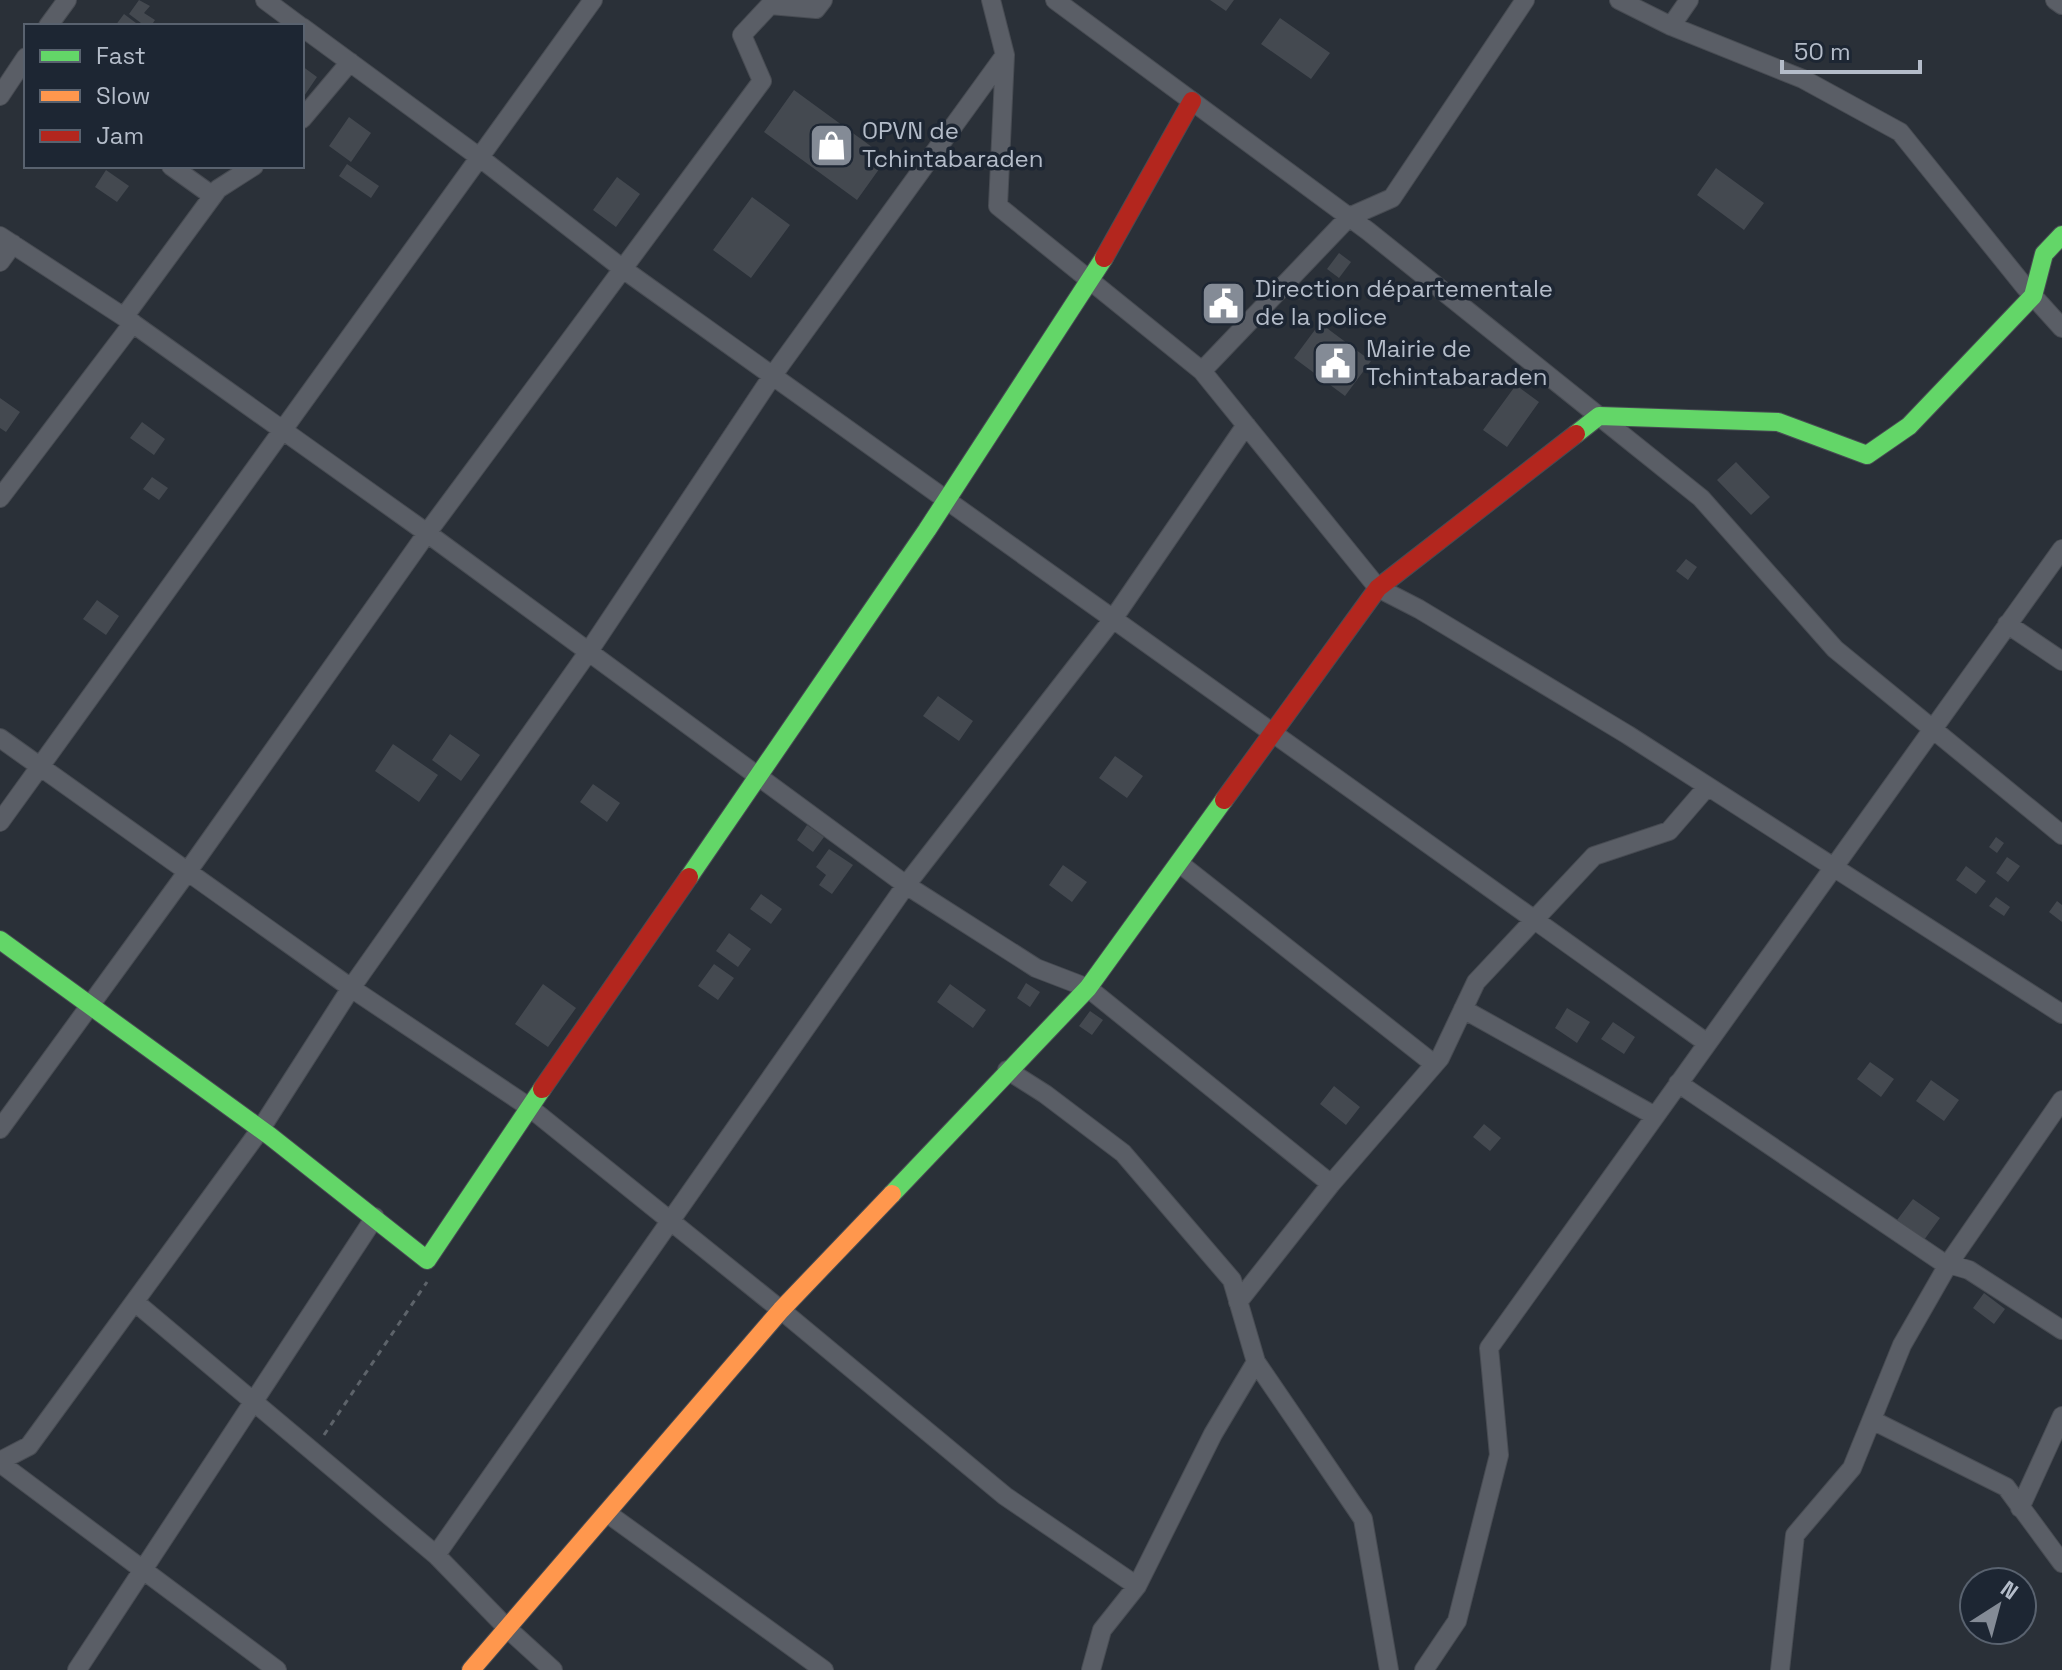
<svg xmlns="http://www.w3.org/2000/svg" width="2062" height="1670" font-family="'Space Grotesk',sans-serif">
	<style>
		.building { fill: #444950 }
		.lines { fill: none; stroke-linecap: round; stroke-linejoin: round }
		.street-casing { stroke: #484c53; stroke-width: 20 }
		.fast-casing { stroke: #484c53; stroke-width: 20 }
		.slow-casing { stroke: #484c53; stroke-width: 20 }
		.jam-casing { stroke: #484c53; stroke-width: 20 }
		.path { stroke: #5d636a; stroke-width: 3; stroke-dasharray: 6 6; stroke-linecap: butt }
		.street { stroke: #5a5e66; stroke-width: 18 }
		.fast { stroke: #63d668; stroke-width: 18 }
		.slow { stroke: #ff974d; stroke-width: 18 }
		.jam { stroke: #b3261e; stroke-width: 18 }
		.labels { text-anchor: middle; stroke-width: 7; stroke-linejoin: round; paint-order: stroke }
		.poi-label { font-size: 24px; fill: #b4bcc9; stroke: #1d2633; text-anchor: start }
	</style>
	<rect width="100%" height="100%" fill="#2a3038"/>
	<path class="building" d="M139,0L150,6L144,13L155,20L151,26H145L129,14Z
		M1210,0H1234L1226,11Z
		M124,14L140,26H115Z
		M1280,18L1330,53L1311,79L1261,44Z
		M302,66L317,77L302,99Z
		M794,90L887,158L857,200L764,132Z
		M349,117L371,133L351,162L329,146Z
		M347,164L379,186L371,198L339,176Z
		M1716,168L1764,203L1744,230L1697,195Z
		M106,170L129,186L117,202L95,187Z
		M617,177L640,194L616,227L593,210Z
		M752,197L790,225L751,278L713,250Z
		M1339,253L1351,262L1339,278L1327,269Z
		M1320,323L1371,361L1345,396L1294,358Z
		M1516,385L1539,402L1507,447L1483,430Z
		M0,398L20,412L6,432L0,428Z
		M142,422L165,439L154,455L130,438Z
		M1736,462L1770,497L1751,515L1717,480Z
		M152,477L168,488L159,500L143,489Z
		M1686,559L1697,567L1688,580L1676,571Z
		M97,600L119,616L106,635L83,619Z
		M938,696L973,721L959,741L923,716Z
		M450,734L480,755L461,781L432,760Z
		M393,744L438,775L419,802L375,771Z
		M1115,756L1143,776L1127,798L1099,778Z
		M593,784L620,803L607,822L580,802Z
		M807,825L824,837L813,852L797,840Z
		M1996,837L2004,843L1997,853L1989,847Z
		M829,849L853,865L832,894L819,885L826,875L816,867Z
		M2007,857L2020,866L2008,882L1996,873Z
		M1063,865L1087,882L1072,902L1049,885Z
		M1966,866L1986,881L1976,894L1956,880Z
		M761,894L782,909L771,924L750,909Z
		M1996,897L2010,907L2004,916L1989,906Z
		M2057,901L2062,905V922L2049,912Z
		M729,933L751,949L738,967L716,951Z
		M714,964L734,978L718,1000L698,986Z
		M1026,983L1040,992L1030,1007L1017,998Z
		M543,984L576,1008L548,1047L515,1024Z
		M950,984L986,1010L973,1028L937,1002Z
		M1567,1008L1590,1022L1577,1043L1555,1028Z
		M1090,1011L1103,1020L1092,1035L1079,1026Z
		M1613,1022L1635,1037L1624,1054L1601,1039Z
		M1870,1062L1894,1079L1881,1097L1857,1079Z
		M1931,1080L1959,1100L1944,1121L1916,1101Z
		M1334,1086L1360,1107L1346,1125L1320,1104Z
		M1484,1124L1501,1138L1490,1151L1473,1137Z
		M1913,1199L1940,1218L1924,1240L1897,1220Z
		M1984,1293L2005,1309L1994,1324L1973,1308Z"/>
	<g class="lines">
		<defs>
			<path id="street" d="M265,0L300,26
				M991,0L1005,55L998,206L1202,371L1378,588L1419,609L1628,735L2062,1014
				M1055,0L1368,231L1701,498L1835,649L2062,835
				M1619,0L1671,26L1803,79L1900,132L2025,287L2062,328
				M2055,0L2062,5
				M48,26L67,0
				M1671,26L1689,0
				M302,27L479,157L623,269L1707,1043
				M0,96L26,57
				M302,119L350,62
				M171,166L213,196
				M0,236L124,317L427,533L906,885L1036,968L1088,988L1331,1184
				M0,262L13,244
				M124,317L218,189L254,166
				M1202,371L1349,217L1392,198L1525,0
				M0,498L133,323
				M2007,624L2062,661
				M0,738L351,988L529,1107L781,1310L1005,1496L1137,1586
				M0,822L593,0
				M1179,863L1434,1064
				M1463,1009L1655,1116
				M1007,1070L1045,1094L1123,1153L1232,1280L1256,1362L1363,1519L1389,1670
				M1678,1083L1942,1262L1969,1270L2062,1330
				M0,1129L188,871L427,533L762,81L742,35L770,5L816,9L823,0
				M135,1302L436,1555L508,1629L553,1670
				M1238,1302L1331,1184L1440,1058L1476,982L1594,856L1669,831L1707,787
				M1872,1420L2006,1487L2062,1563
				M0,1461L29,1446L260,1130L351,988L589,651L773,375L1005,55
				M0,1463L277,1670
				M2020,1508L2062,1416
				M607,1513L824,1670
				M436,1555L906,885L1113,619L1246,425
				M77,1670L375,1217
				M1091,1670L1102,1630L1137,1586L1213,1434L1256,1362
				M1424,1670L1457,1621L1499,1455L1489,1348L2062,549
				M1780,1670L1795,1535L1852,1468L1902,1345L1949,1263L2062,1100"/>
			<path id="fast" d="M1576,434L1599,416L1778,422L1867,455L1909,426L2033,296L2044,254L2062,235
				M689,877L927,530L1104,258
				M0,940L270,1136L427,1260L542,1089
				M892,1194L1088,988L1224,800"/>
			<path id="slow" d="M471,1670L781,1310L892,1194"/>
			<path id="jam" d="M1104,258L1192,101
				M1224,800L1378,588L1576,434
				M542,1089L689,877"/>
		</defs>
		<use href="#street" class="street-casing"/>
		<use href="#fast" class="fast-casing"/>
		<use href="#slow" class="slow-casing"/>
		<use href="#jam" class="jam-casing"/>
		<path class="path" d="M324,1435L427,1282"/>
		<use href="#street" class="street"/>
		<use href="#fast" class="fast"/>
		<use href="#slow" class="slow"/>
		<use href="#jam" class="jam"/>
	</g>
	<defs>
		<symbol id="shop-square" viewBox="-11 -11 22 22"><rect x="-9" y="-9" width="18" height="18" rx="4" fill="#848b96" stroke="#1d2633"/><path d="M-5-2.5h2.3a2.7 3.5 0 0 1 5.4 0H5L5.5 6h-11ZM-1.5-2.5h3a1.5 2.3 0 0 0-3 0Z" fill="#fff"/></symbol>
		<symbol id="civic-square" viewBox="-11 -11 22 22"><rect x="-9" y="-9" width="18" height="18" rx="4" fill="#848b96" stroke="#1d2633"/><path d="M-.6-6.5H3V-4.5H.6V-3L4-1V1h2V6H-6V1h2V-1L-.6-3ZM-1.2 2.5V6h2.4V2.5Z" fill="#fff"/></symbol>
	</defs>
	<g fill-rule="evenodd">
		<use href="#shop-square" x="806" y="120" width="51" height="51"/>
		<use href="#civic-square" x="1198" y="278" width="51" height="51"/>
		<use href="#civic-square" x="1310" y="338" width="51" height="51"/>
	</g>
	<g class="labels">
		<g class="poi-label">
			<text x="862" y="139">OPVN de<tspan x="862" dy="28">Tchintabaraden</tspan></text>
			<text x="1255" y="297">Direction départementale<tspan x="1255" dy="28">de la police</tspan></text>
			<text x="1366" y="357">Mairie de<tspan x="1366" dy="28">Tchintabaraden</tspan></text>
		</g>
	</g>
	<rect x="24" y="24" width="280" height="144" fill="#1d2633" stroke="#59626f" stroke-width="2"/>
	<rect x="40" y="50" width="40" height="12" fill="#63d668" stroke="#59626f" stroke-width="2"/>
	<text x="96" y="64" font-size="24" fill="#b4bcc9">Fast</text>
	<rect x="40" y="90" width="40" height="12" fill="#ff974d" stroke="#59626f" stroke-width="2"/>
	<text x="96" y="104" font-size="24" fill="#b4bcc9">Slow</text>
	<rect x="40" y="130" width="40" height="12" fill="#b3261e" stroke="#59626f" stroke-width="2"/>
	<text x="96" y="144" font-size="24" fill="#b4bcc9">Jam</text>
	<g transform="translate(1998 1606) rotate(36)"><circle r="38" fill="#1d2633" stroke="#59626f" stroke-width="2"/>
	<path d="M0-6L14 30L0 20L-14 30Z" fill="#848b96"/>
	<text y="-12" font-size="22" font-weight="bold" text-anchor="middle" fill="#b4bcc9">N</text>
	</g>
	<path d="M1782 60v12h138v-12" fill="none" stroke="#b4bcc9" stroke-width="4"/>
	<text x="1794" y="60" font-size="24" fill="#b4bcc9" stroke="#1d2633" stroke-width="6" paint-order="stroke">50 m</text>
</svg>
